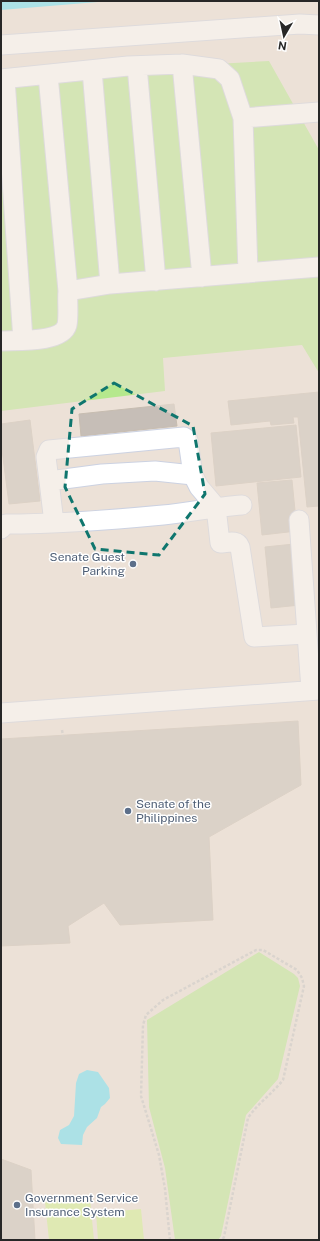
<svg xmlns="http://www.w3.org/2000/svg" width="320" height="1241" font-family="'Public Sans',sans-serif">
	<style>
		.green { fill: #b5e88d }
		.pitch { fill: #cef188 }
		.water { fill: #5edff9 }
		.building { fill: #c6beb7; stroke: #c7bdb1 }
		.lines { fill: none; stroke-linecap: round; stroke-linejoin: round }
		.minor-casing { stroke: #ccd2e2; stroke-width: 21 }
		.path { stroke: #c3c3c3; stroke-width: 2.5; stroke-dasharray: 3 2; stroke-linecap: butt }
		.minor { stroke: #fff; stroke-width: 19 }
		.marked { fill: none; stroke: #0f766e; stroke-width: 3; stroke-dasharray: 8 5; stroke-linejoin: round }
		.service-dot { fill: #5c6f8a; stroke: #fff; stroke-width: 1.5 }
		.labels { text-anchor: middle; stroke-width: 3; stroke-linejoin: round; paint-order: stroke }
		.service-label { font-size: 12px; fill: #4e5e75; stroke: #fff; text-anchor: start }
	</style>
	<rect width="100%" height="100%" fill="#ece1d7"/>
	<path class="green" d="M269,61L319,150V373L302,345L163,358L165,391L1,411V76Z
		M259,952L294,974L298,978L300,986L278,1079L246,1115L221,1236L218,1240H175L165,1168L149,1107L147,1020Z"/>
	<path class="pitch" d="M90,1198L94,1240H49L45,1202Z
		M141,1209L144,1240H98L96,1213Z"/>
	<path class="water" d="M1,1H110L1,10Z
		M87,1070L98,1072L109,1088L110,1098L105,1104L101,1107L97,1118L87,1127L83,1135L82,1145L61,1144L58,1138L60,1130L69,1125L74,1116L76,1083L79,1074Z"/>
	<path class="building" d="M319,392V506L307,507L298,417H293L294,423L271,425L270,421L231,425L228,401Z
		M174,404L177,426L81,436L79,414Z
		M30,420L40,501L9,504L1,442V424Z
		M296,425L301,477L216,486L211,433Z
		M292,480L297,531L262,535L257,483Z
		M294,544L300,605L271,608L265,547Z
		M298,721L301,785L209,837L213,920L120,925L104,903L68,926L70,943L1,946V739Z
		M1,1159L31,1170L35,1240H1Z"/>
	<g class="lines">
		<defs>
			<path id="minor" d="M1,45L300,24L319,25
				M182,64L202,277
				M137,66L156,281
				M92,70L110,284
				M48,75L68,291L110,284L319,267
				M1,79L128,66L182,64L219,69L230,79L243,118L319,112
				M5,79L23,340
				M243,118L248,273
				M1,341C16,340 62,343 67,325C69,316 67,300 68,291
				M49,481L46,457L49,450L184,437L188,440L193,475
				M299,520L311,690
				M54,523L49,481L102,474L155,471L193,475L199,487L216,507L220,543C227,543 237,539 240,547L254,637L306,634
				M1,529L6,524C58,524 111,520 163,515C190,512 216,507 242,505
				M1,713L319,690"/>
		</defs>
		<use href="#minor" class="minor-casing"/>
		<path class="path" d="M62,730L63,736
			M170,1240L165,1189L159,1155L141,1096L143,1025L146,1015L163,1000L256,950H263L297,970L302,978L304,986L283,1080C272,1094 257,1104 248,1118L224,1237L222,1240"/>
		<use href="#minor" class="minor"/>
	</g>
	<path d="M0 0H320V1241H0ZM114,383L193,426L205,494L159,555L95,549L65,487L72,409Z" fill="#ece1d7" fill-opacity=".55" fill-rule="evenodd"/>
	<path class="marked" d="M114,383L193,426L205,494L159,555L95,549L65,487L72,409Z"/>
	<g class="service-dot">
		<circle cx="133" cy="564" r="4"/>
		<circle cx="128" cy="811" r="4"/>
		<circle cx="17" cy="1205" r="4"/>
	</g>
	<g class="labels">
		<g class="service-label">
			<text x="125" y="561" text-anchor="end">Senate Guest<tspan x="125" dy="14">Parking</tspan></text>
			<text x="136" y="808">Senate of the<tspan x="136" dy="14">Philippines</tspan></text>
			<text x="25" y="1202">Government Service<tspan x="25" dy="14">Insurance System</tspan></text>
		</g>
	</g>
	<rect width="320" height="1241" fill="none" stroke="#272727" stroke-width="4"/>
	<g transform="translate(284 36) rotate(189)" stroke="#ffffff" stroke-width="3" paint-order="stroke">
	<path d="M0-3L7 15L0 10L-7 15Z" fill="#272727"/>
	<text y="-6" font-size="11" font-weight="bold" text-anchor="middle" fill="#272727">N</text>
	</g>
</svg>
